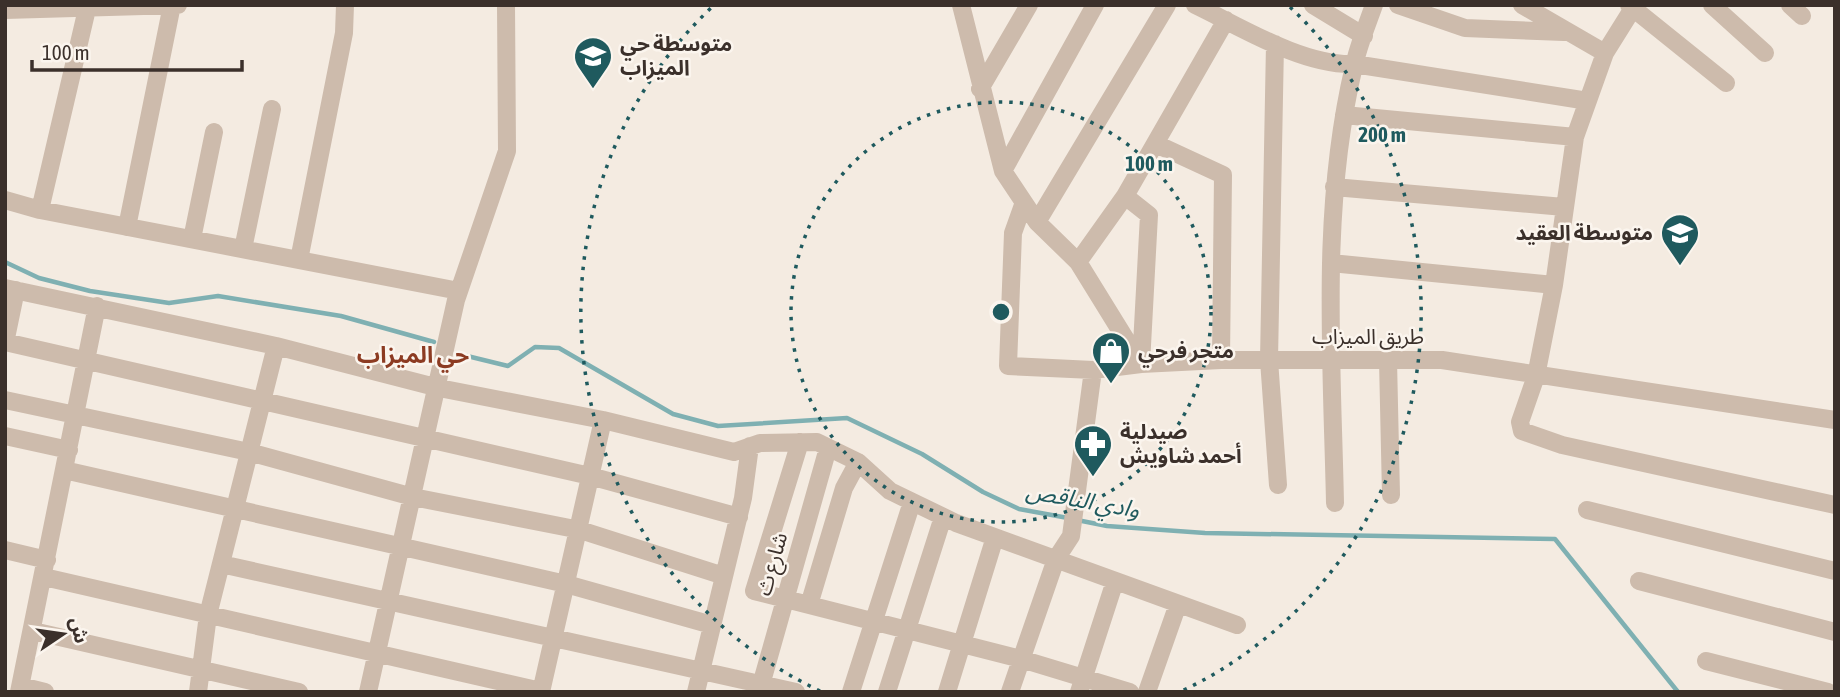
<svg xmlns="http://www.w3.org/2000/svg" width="1840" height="697" font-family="'Asap Condensed','Noto Sans Arabic',sans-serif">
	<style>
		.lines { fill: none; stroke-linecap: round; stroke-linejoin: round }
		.stream { stroke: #7fb0b2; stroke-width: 4.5 }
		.minor { stroke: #cdbbac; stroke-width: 18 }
		.ring { fill: none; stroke: #1f5a5e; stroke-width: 3.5; stroke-dasharray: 3.5 7 }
		.labels { text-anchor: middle; stroke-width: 5; stroke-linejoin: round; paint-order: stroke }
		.poi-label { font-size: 21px; font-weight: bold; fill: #3b302b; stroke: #fbf5ee; text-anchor: start }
		.street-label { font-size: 21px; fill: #3b302b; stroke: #fbf5ee }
		.neighbourhood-label { font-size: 23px; font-weight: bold; fill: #8c3b22; stroke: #fbf5ee }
		.water-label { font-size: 23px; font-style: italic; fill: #1f5a5e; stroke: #fbf5ee }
		.centre { fill: #1f5a5e; stroke: #fbf5ee; stroke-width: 3.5 }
		.ring-label { font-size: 21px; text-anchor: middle; font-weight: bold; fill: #1f5a5e; stroke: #fbf5ee; stroke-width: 5; stroke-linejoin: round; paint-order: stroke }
	</style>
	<rect width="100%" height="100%" fill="#f4ebe1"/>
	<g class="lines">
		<path class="stream" d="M5,262L39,278L90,291L169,303L218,296L341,316L434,342
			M459,354L508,366L535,347L559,348L673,414L718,426L847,418L922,454L983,492L1019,509L1068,518
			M1077,520L1107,526L1205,533L1555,539L1678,692"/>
		<path class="minor" d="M961,5L1003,171L1037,222L1078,262L1141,364
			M1195,5C1241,27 1303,66 1354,64L1588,101
			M1313,5L1364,36
			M1398,5L1465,28L1564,32
			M1522,5L1605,53
			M1629,5L1726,83
			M1635,5L1605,53L1575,137L1554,285L1536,376L1520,422L1522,431L1562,445L1835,505
			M1712,5L1765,53
			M1790,5L1802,16
			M5,10L178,5
			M1275,44L1269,360L1278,485
			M980,89L1029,5
			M1344,115L1575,137
			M1156,144L1223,175L1221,360
			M1003,171L1095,5
			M1334,187L1564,207
			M1125,196L1149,215L1141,364
			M5,200L40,210L459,291
			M1023,205L1013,233L1008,366L1093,370
			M40,210L87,9
			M1037,222L1167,5
			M127,227L172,5
			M192,239L214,132
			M243,249L272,109
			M299,260L344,33L345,5
			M1078,262L1125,196L1226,20
			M1331,263L1554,285
			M5,288L276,346
			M5,342L590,476L739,517
			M5,343L16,290
			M1388,360L1391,495
			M5,400L249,452L413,497L580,530L724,576
			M5,436L69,450
			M800,442L754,591L1021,659L1130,692
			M64,470L566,584L712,625
			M1335,503C1332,358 1320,209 1354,66C1358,46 1367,25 1374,5
			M1587,510L1835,571
			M5,550L47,560
			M221,564L796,692
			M44,577L541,691
			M1639,581L1835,632
			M809,605L844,488L858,462
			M33,631L299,692
			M1706,661L1828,692
			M21,686L45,692
			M19,692L97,306
			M198,692L208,615L276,346L439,388L603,420L734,452L760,443L817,442L858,462L890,491L956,523L1237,625
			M368,692L456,300L507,151L506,5
			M541,692L603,420
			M696,692L743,498L750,446
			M759,692L828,448
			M851,692L912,502
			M887,692L943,517
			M947,692L995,537
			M1010,692L1056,559L1071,536L1093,370L1141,364L1221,360H1442L1835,420
			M1079,692L1115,581
			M1147,692L1178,604"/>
	</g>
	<g class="ring">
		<circle cx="1001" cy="312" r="210"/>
		<path d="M820 691A420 420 0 0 1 712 7M1290 7A420 420 0 0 1 1182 691"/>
	</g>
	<defs>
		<symbol id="school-pin" viewBox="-11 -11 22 30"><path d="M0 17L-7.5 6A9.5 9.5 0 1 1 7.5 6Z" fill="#1f5a5e" stroke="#fbf5ee"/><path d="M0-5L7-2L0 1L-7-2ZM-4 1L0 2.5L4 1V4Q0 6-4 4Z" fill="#fff"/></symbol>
		<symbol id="shop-pin" viewBox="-11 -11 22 30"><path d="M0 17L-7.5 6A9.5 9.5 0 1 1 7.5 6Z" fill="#1f5a5e" stroke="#fbf5ee"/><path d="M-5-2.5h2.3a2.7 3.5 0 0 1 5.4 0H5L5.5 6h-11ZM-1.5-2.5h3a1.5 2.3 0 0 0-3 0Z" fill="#fff"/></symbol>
		<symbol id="pharmacy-pin" viewBox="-11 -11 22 30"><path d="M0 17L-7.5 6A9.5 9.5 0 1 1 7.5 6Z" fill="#1f5a5e" stroke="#fbf5ee"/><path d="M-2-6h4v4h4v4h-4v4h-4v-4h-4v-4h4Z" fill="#fff"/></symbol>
	</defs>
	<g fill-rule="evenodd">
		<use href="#school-pin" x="571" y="34" width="44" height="60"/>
		<use href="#school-pin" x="1658" y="211" width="44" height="60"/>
		<use href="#shop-pin" x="1089" y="329" width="44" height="60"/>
		<use href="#pharmacy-pin" x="1071" y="422" width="44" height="60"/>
	</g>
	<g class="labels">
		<g class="poi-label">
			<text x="620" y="51">متوسطة حي<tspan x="620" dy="24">الميزاب</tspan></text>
			<text x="1653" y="240" text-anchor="end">متوسطة العقيد</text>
			<text x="1138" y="358">متجر فرحي</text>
			<text x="1120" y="439">صيدلية<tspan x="1120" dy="24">أحمد شاويش</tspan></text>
		</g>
		<g class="street-label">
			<text x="1368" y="344">طريق الميزاب</text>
			<text transform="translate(772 564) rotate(-74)" y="7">شارع ث</text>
		</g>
		<g class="neighbourhood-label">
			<text x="413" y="363">حي الميزاب</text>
		</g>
		<g class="water-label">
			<text transform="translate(1083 500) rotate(10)" y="8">وادي الناقص</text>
		</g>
	</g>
	<circle cx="1001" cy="312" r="10" class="centre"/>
	<g class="ring-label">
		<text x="1382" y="142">200 m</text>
		<text x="1149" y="171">100 m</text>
	</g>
	<rect width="1840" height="697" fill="none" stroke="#3b302b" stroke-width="14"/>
	<g transform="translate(63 634) rotate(77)" stroke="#fbf5ee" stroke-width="5" paint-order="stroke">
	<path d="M0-5L12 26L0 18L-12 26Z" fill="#3b302b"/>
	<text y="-10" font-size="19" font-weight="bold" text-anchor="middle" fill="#3b302b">ش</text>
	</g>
	<path d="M32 60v10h210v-10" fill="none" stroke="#3b302b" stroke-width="3.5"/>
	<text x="42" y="60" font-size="21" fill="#3b302b" stroke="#fbf5ee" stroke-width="5" paint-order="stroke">100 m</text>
</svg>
